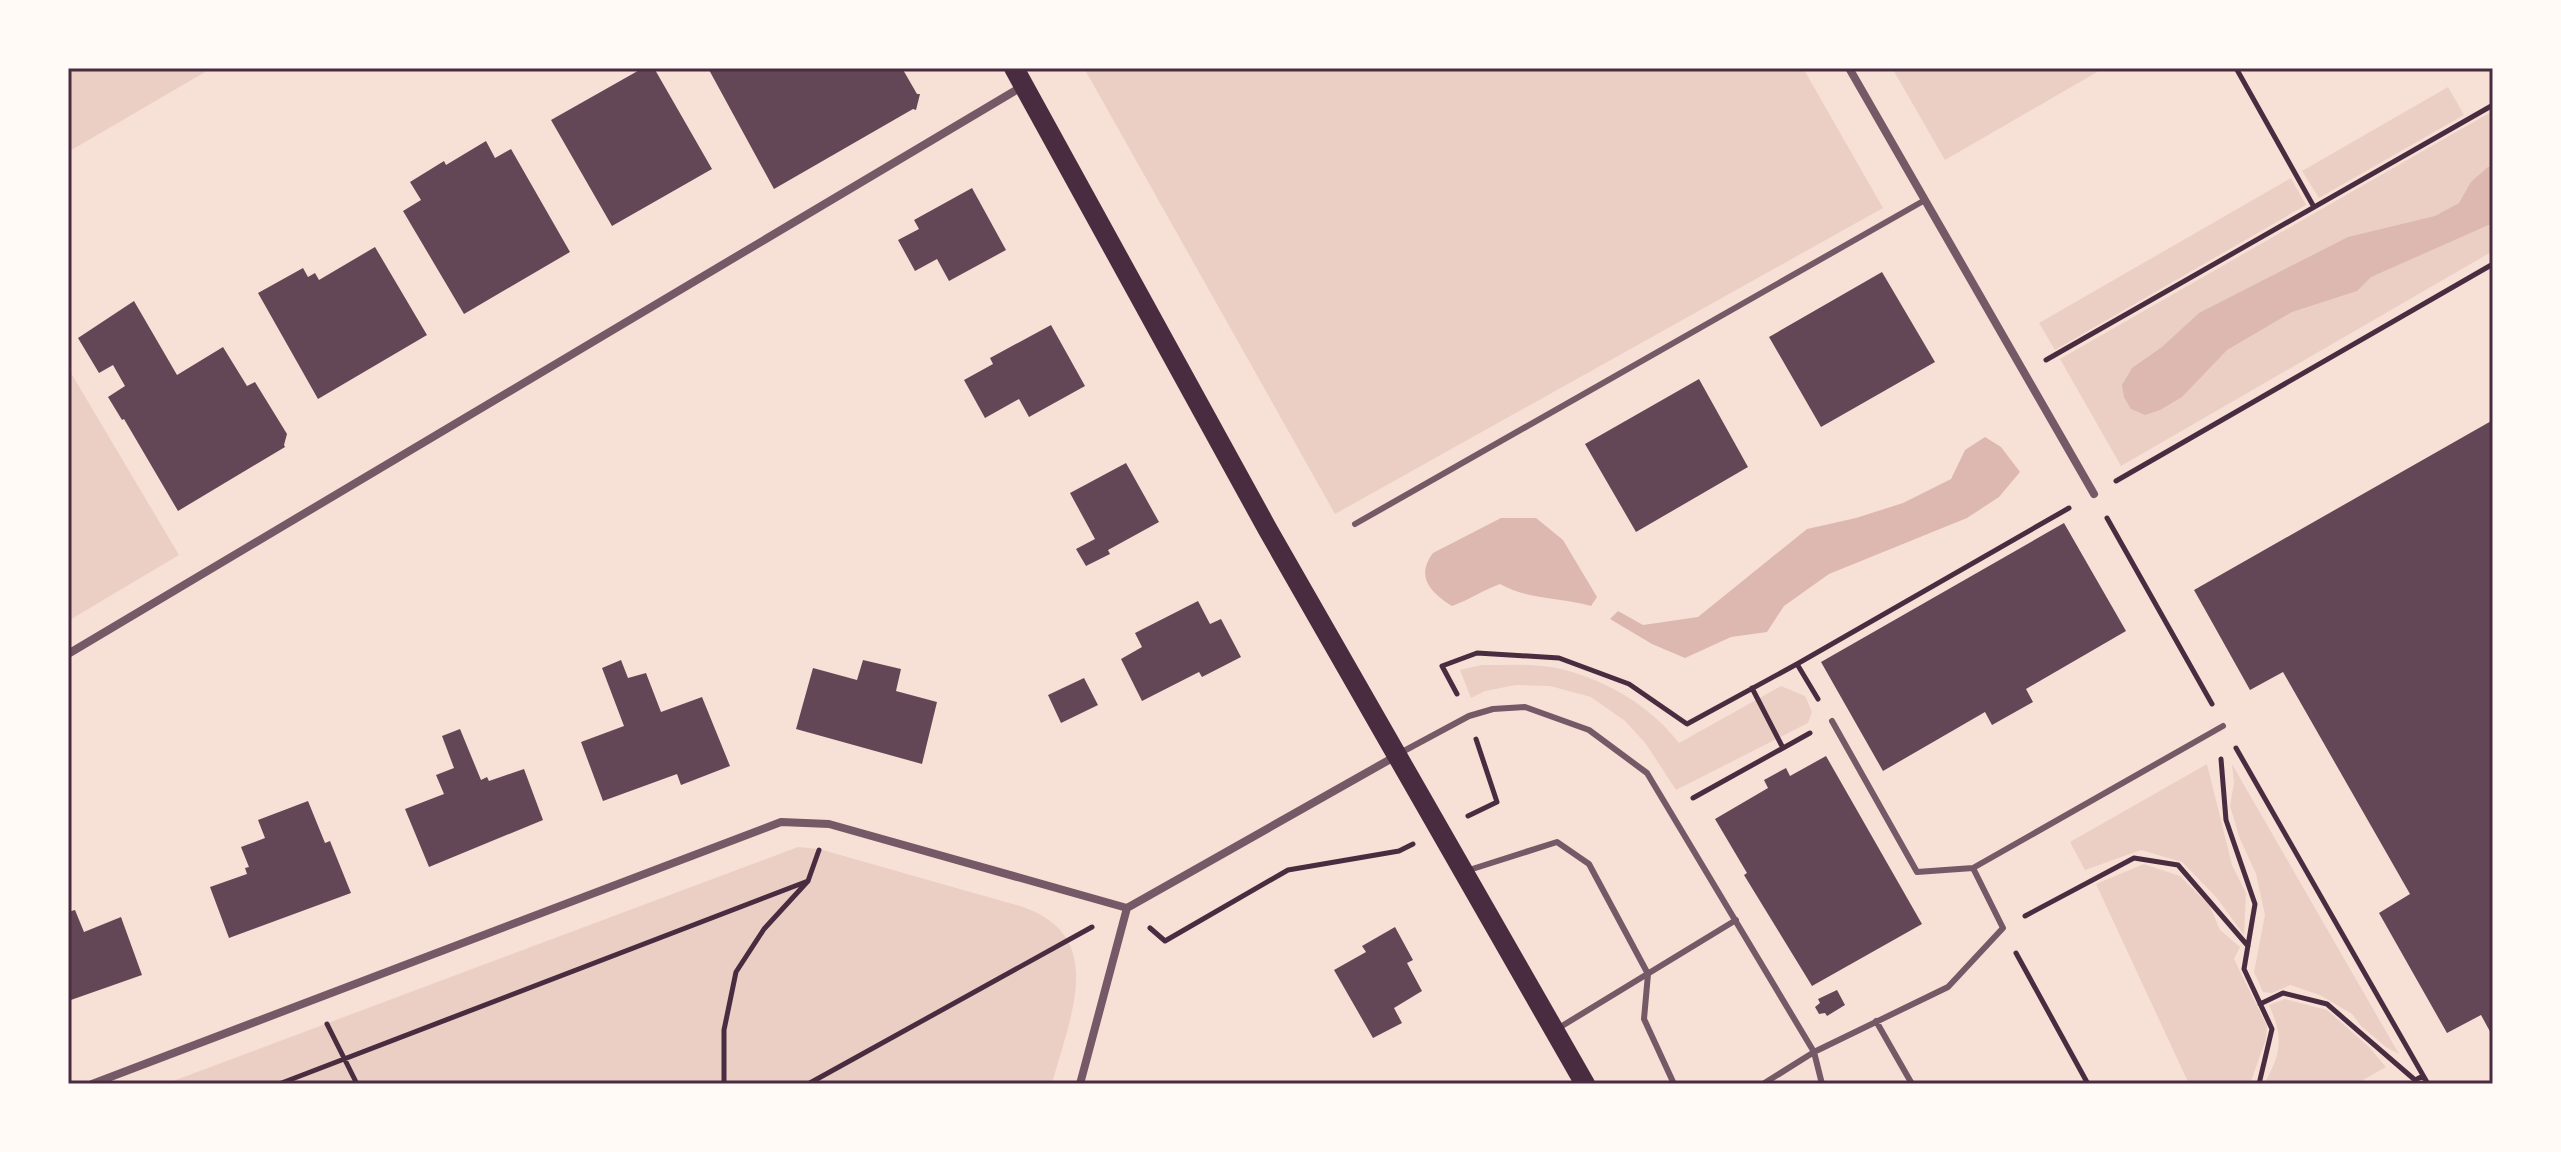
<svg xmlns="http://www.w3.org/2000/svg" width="2561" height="1152" font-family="Overpass,sans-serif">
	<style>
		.green { fill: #ebcfc5 }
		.water { fill: #dcb8b0 }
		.building { fill: #644757 }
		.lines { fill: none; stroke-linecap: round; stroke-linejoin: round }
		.path { stroke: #4a2c40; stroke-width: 5 }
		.service { stroke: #755966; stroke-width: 6 }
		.minor { stroke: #755966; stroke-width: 8 }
		.primary { stroke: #4a2c40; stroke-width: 20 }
		.neatline { fill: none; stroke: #4a2c40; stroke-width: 3 }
	</style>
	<rect width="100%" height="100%" fill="#f7e1d7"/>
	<path class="green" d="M68,68H212L68,152Z
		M1084,68H1803L1883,208L1335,514Z
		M1892,68H2104L1945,160Z
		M2448,87L2464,115L2319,198L2302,171Z
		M2491,112L2493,116V251L2121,466L2060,359Z
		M2291,178L2306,205L2055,350L2039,323Z
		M68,368L179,555L68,621Z
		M1481,665C1507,665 1535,663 1561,669C1606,680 1651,706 1679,743L1781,686L1805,696L1812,712L1808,723L1676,790L1646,744L1625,721L1591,697L1550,686L1516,685L1485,691L1471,698L1460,670Z
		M2207,764L2232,865L2246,893L2244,935L2216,897L2182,862L2141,850L2085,870L2070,842Z
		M2232,764L2399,1054L2386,1047L2361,1026L2352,1014L2320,995L2290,985L2272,993L2263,992L2254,972L2265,915L2256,874L2240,839L2230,806L2234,783Z
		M798,847L819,849L1020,906C1110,935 1069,1018 1052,1084H165Z
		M2144,864L2180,876L2210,906L2220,930L2240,947L2234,959L2267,1026L2266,1039L2250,1084H2189L2096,884Z
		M2285,999L2327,1010L2369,1047L2386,1067L2356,1084H2264C2281,1054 2284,1038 2269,1005Z"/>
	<path class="water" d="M2493,166V223L2371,277L2357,291L2292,312L2227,350L2182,397L2160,410L2145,415L2131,409L2124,397L2122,385L2132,368L2162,347L2199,313L2348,237L2435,216L2459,203L2471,182L2488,167Z
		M1985,437L2001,447L2020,472L1999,497L1967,518L1829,574L1784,606L1767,632L1731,637L1685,658L1652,644L1610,619L1618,611L1643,625L1698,617L1807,529L1856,518L1903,503L1951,479L1965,450Z
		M1501,518H1536L1563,540L1597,597L1591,606C1560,597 1529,600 1500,584C1483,590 1469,600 1452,606C1431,593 1415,577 1433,553Z"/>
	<path class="building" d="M643,68H654L712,169L612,226L551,120Z
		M708,68H902L917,94H920L916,110L913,109L774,189Z
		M486,141L495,158L511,149L570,252L464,314L403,211L421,200L410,182L444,161L446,165Z
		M972,188L1006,250L949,281L937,259L915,271L898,240L919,229L914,220Z
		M375,247L427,335L318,399L258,293L303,268L308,277L315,273L319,280Z
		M1882,272L1935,362L1821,427L1769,337Z
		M134,301L177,375L223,347L247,386L255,382L287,434L284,445L285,447L178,511L124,419L122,420L108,397L125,386L113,365L99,373L78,338Z
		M1051,325L1085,386L1029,417L1019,399L985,418L964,380L993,364L990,358Z
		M1699,379L1748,467L1636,532L1585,444Z
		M2493,420V1037L2481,1015L2447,1033L2379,913L2410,894L2283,672L2250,690L2194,590Z
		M1126,463L1159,522L1108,550L1110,554L1086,566L1076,549L1095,539L1070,493Z
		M2064,523L2126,631L2026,689L2033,702L1992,725L1985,712L1883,771L1821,662Z
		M1198,601L1210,624L1221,619L1241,657L1202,677L1199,672L1142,701L1121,659L1142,647L1135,633Z
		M621,660L628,678L646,673L661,712L702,697L730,766L681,785L677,774L603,801L581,742L624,726L602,668Z
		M863,660L901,669L896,691L937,702L922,764L796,729L813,668L857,680Z
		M1084,678L1098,705L1061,723L1048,695Z
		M460,729L481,780L487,777L489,781L524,769L543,820L429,867L405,809L444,794L436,775L454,768L442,736Z
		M1826,756L1922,924L1812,986L1744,875L1747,873L1715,819L1768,788L1764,780L1786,768L1790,776Z
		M308,801L325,843L330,841L351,893L229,938L210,887L247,874L245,868L249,867L241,847L265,838L258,820Z
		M75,910L84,932L121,917L142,975L68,1001V912Z
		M1395,927L1413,960L1407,963L1422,991L1394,1008L1402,1023L1373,1038L1334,970L1366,952L1362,946Z
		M1837,990L1845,1005L1827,1016L1825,1013L1819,1014L1815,1007L1820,1003L1818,999Z"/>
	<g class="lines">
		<path class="path" d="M2236,68L2314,207
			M2046,360L2493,105
			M2116,481L2493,264
			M2107,518L2212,704
			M1797,664L1818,699
			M1752,688L1783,748
			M1457,694L1442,666L1477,653L1559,658L1629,684L1687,724L1797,664L2069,508
			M2236,748L2428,1084
			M2221,759L2226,820L2255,904L2244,969L2272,1029L2259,1084
			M1693,798L1810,733
			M1468,816L1497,802L1476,739
			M2025,916L2134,858L2178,865L2248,946
			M1150,928L1165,941L1288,870L1399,851L1413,844
			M2016,953L2088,1084
			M2260,1004L2283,993L2327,1004L2415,1080L2423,1076
			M327,1024L357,1084
			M279,1084L808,881
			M724,1084V1030L736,972L764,929L808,881L819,850
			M808,1084L1092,927"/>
		<path class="service" d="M1355,524L1925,200
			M1832,721L1917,872L1973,868L2223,726
			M1402,752L1469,716L1493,709L1525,707L1589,730L1647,773L1814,1052L1822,1084
			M1466,871L1557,842L1589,864L1648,974L1644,1019L1674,1084
			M1876,1021L1912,1084
			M1557,1029L1736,920
			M1763,1084L1814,1052L1948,987L2003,928L1973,868"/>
		<path class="minor" d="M1849,68L2094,494
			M68,654L1023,86
			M92,1084L781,822L829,824L1127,908
			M1080,1084L1127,908L1396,756"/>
		<path class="primary" d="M1014,68L1268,530L1585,1084"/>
	</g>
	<rect width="2561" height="1152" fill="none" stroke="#fffaf5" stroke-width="140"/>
	<rect x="70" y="70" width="2421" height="1012" class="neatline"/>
</svg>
